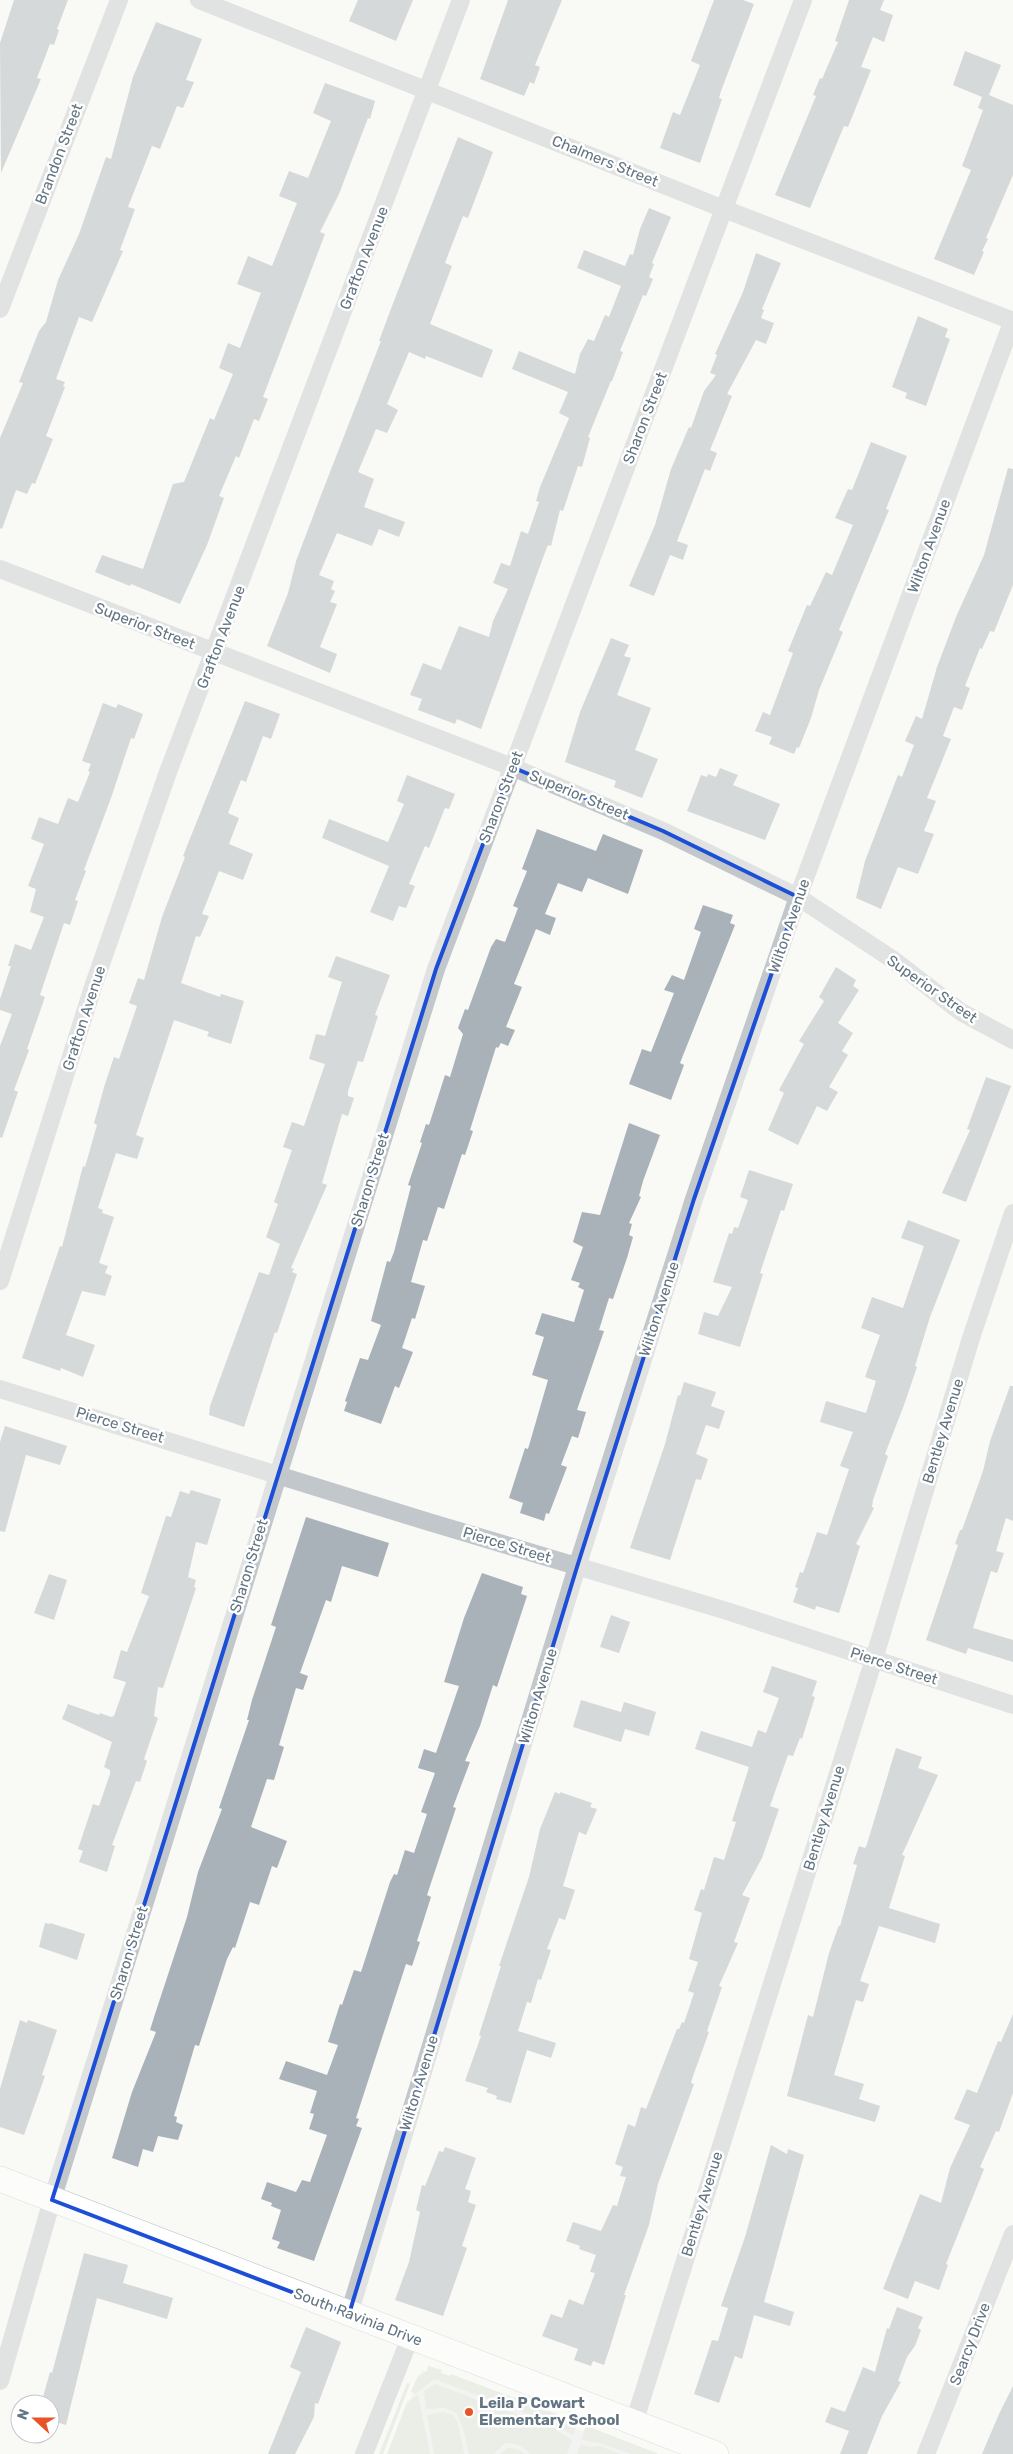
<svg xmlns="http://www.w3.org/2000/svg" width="1013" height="2454" font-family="Rubik,sans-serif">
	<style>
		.built { fill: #eaebea }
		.green { fill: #d9ded5 }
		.building { fill: #a9b2b8 }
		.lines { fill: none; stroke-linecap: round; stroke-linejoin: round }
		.secondary-casing { stroke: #b4bbbf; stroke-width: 26 }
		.street { stroke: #c2c7cb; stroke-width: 18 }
		.secondary { stroke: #fff; stroke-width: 25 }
		.marked { fill: none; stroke: #1d4ed8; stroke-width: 4; stroke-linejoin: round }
		.poi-dot { fill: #e85328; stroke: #fff; stroke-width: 2 }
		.labels { text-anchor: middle; stroke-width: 5; stroke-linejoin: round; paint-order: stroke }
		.street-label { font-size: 15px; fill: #637582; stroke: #fff }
		.poi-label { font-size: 15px; font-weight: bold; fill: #637582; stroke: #fff; text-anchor: start }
	</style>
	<rect width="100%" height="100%" fill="#f9f9f6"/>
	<path class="built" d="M422,2370L642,2454H389Z"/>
	<path class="green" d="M428,2366L442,2370L441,2373L450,2376L451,2374L578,2422L573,2435L551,2423L437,2380H433L415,2394L411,2391L418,2376L427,2371Z
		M407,2383L410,2384L383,2454H379Z
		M435,2384L554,2428L572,2440L567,2454H530C523,2446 516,2443 505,2443L494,2454H469L465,2435L457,2413L445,2408L426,2409L424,2391Z
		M418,2395L430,2454H387L407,2402Z
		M443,2412L453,2415L458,2423L464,2454H434L427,2415Z
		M587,2426L659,2454H631L600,2443L582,2440L584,2430Z
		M581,2444L591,2447L600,2446L620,2454H577Z
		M508,2448L517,2449L525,2454H500Z"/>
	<path class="building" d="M14,0H68L57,29L59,30L54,45L50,44L37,78L41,79L1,173L0,43Z
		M358,0H413L396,41L349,21Z
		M508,0H562L535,65L540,67L534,84L530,82L524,96L480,79Z
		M714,0H743L754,4L721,91L719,98L722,99L700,163L660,148L673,112L680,115L700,65L691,61Z
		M849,0H884L880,10L893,15L884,42L873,37L861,67L871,70L848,127L844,126L810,208L775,195L816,96L813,95L820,78L822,79L838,42L835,41Z
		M156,22L202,39L186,80L194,82L183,108L177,106L160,149L152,146L128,207L135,209L120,250L123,251L92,322L79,317L56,379L65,382L63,386L65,387L46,436L53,439L35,484L32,483L27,494L16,490L2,529L0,528V438L23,383L19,382L39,331L46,322L58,280L79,234L106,157L111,159L133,77Z
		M965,51L1001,65L989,95L1013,105V175L986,238L988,239L982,251L984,252L974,275L934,259L971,170L962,166L983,110L978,108L982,97L953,85Z
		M325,83L375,101L370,119L368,118L339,194L320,232L325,234L263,397L268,399L259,421L254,419L239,458L236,456L219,496L224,498L207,545L180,604L131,584L130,586L95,572L102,555L143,569L173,484L184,482L210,418L214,420L233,374L219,368L228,343L240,348L261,293L237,284L248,256L272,266L297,203L279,196L289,171L308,178L331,121L313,113Z
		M458,137L493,152L468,218L463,216L445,263L452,266L430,324L493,350L482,378L426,356L425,359L409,352L387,404L398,410L387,433L376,429L358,472L374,479L364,507L405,522L399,537L379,529L372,546L337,533L319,575L334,581L331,589L335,591L330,602L337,604L320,647L337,654L330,673L267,646L288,593L296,561L323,490L381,341H379L392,306Z
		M649,208L671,217L652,263L654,264L649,277L653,279L646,296L643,295L620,351L623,352L612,381H611L588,437L590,438L582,467L578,466L563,511L560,510L551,546L548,545L544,555L481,729L457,719L455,724L418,710L422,699L410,695L423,663L441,670L459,626L489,637L493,621L508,589L493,583L501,563L510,566L521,531L528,534L539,502L536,501L540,487L569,418L559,413L568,392L512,369L519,351L575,374L580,354L588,339L594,341L605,315L609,317L621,286L577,268L584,250L625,266L630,254L633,255L640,229Z
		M756,253L781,263L762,309L764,310L761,318L774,323L766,344L756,340L727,394L732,396L710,450L717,453L710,471L705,469L677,541L688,545L683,560L670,555L654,596L629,586L655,525L671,469L689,427L691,428L704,391L716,375L710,373L717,355L715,354L743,292Z
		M918,316L948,329L945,337L950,339L926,406L905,398L907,393L892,387Z
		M871,442L907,456L886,509L889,510L839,630L843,632L819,690L811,718L799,748L797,747L794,754L769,744L772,737L755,731L763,712L770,715L793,653L788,651L807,605L810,606L826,572L832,575L853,525L835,518L848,489L852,490Z
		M1008,468L1013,469V585L994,632L990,631L982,649L980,648L965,686L970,688L962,710L954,707L943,736L951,739L927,798L936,801L924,831L934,834L918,874L898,867L881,909L856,898L865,861L898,775L902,777L914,745L905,741L916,716L922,719L937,667L956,617L984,555Z
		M611,638L629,645L624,656L631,658L617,695L651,708L635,750L658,759L642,798L614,787L616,781L565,762L580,712Z
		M245,701L280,714L271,739L263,736L246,782L241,780L228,813L239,818L229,844L253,854L243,880L219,871L202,914L209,916L200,937L196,936L181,983L220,997L221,994L244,1001L231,1044L207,1036L209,1032L174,1020L136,1135L144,1138L137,1159L116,1153L98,1208L103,1210L102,1213L114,1217L99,1263L108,1266L105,1273L112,1276L105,1296L82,1291L66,1335L95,1345L83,1377L61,1368L60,1371L22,1358L60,1246L62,1247L83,1166L85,1167L97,1125L94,1123L105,1084L114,1057L119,1059L137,1006L129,1003L138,978L144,980L162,917L185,857L183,856Z
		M103,703L116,708L118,704L143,714L134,739L131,738L111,798L84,870L86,871L75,900L78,901L70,925L64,923L40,995L45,997L27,1049L29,1050L14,1090L18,1092L2,1138L0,1137V1046L12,1014L0,1010V999L11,966H8L15,944L31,950L44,917L30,912L36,889L28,886L44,844L31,839L39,817L58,824L68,798L78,802L90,772L88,771L91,764L82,761Z
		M720,768L738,775L733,785L780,804L765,840L687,811L701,775L707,777L708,774L716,777Z
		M407,775L455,794L449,809L445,808L429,848L425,846L409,884L415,886L406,908L399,906L393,921L370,912L389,866L322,838L329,819L388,842L404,804L397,801Z
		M537,829L596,851L603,834L643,850L628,894L588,878L582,892L558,883L545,914L556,918L550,935L536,929L514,984L522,987L506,1027L515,1030L508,1046L501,1043L498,1048L496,1047L470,1130L473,1131L465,1155L462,1154L444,1209L438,1207L427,1241L423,1240L411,1282L425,1286L415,1319L412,1318L402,1348L413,1352L399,1388L395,1386L381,1424L344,1411L347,1402L345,1401L360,1358L368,1360L381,1325L371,1321L387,1261L390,1262L394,1252L411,1186L408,1185L422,1143L420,1142L426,1124L429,1125L445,1075L450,1077L463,1034L458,1028L465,1009L468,1010L491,947L496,939L505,942L518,908L513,906L527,871L522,869Z
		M703,905L733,915L730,923L735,925L680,1063L684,1065L671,1100L629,1084L642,1049L651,1052L674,993L664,990L672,975L684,980L701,932L694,929Z
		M336,956L390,975L375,1015L378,1016L363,1062L358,1061L348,1091V1096L354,1098L348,1116L342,1114L322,1183L327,1185L291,1268L294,1269L292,1272L297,1274L277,1333L275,1332L244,1427L209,1415L210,1406L259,1272L269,1275L280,1244L266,1237L278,1204L274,1202L292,1150L283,1147L292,1122L304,1126L325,1064L309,1059L316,1034L325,1036L342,982L328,977Z
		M836,967L856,980L853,986L859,990L838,1023L853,1033L842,1051L848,1055L829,1087L838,1092L827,1111L817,1106L798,1145L768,1130L784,1093L779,1090L804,1044L799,1041L824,1001L819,997Z
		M986,1077L1011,1086L966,1202L942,1193L970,1130L967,1129Z
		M629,1123L660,1135L643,1181L639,1196L641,1197L629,1223L632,1224L629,1235L633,1237L627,1258L613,1299L609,1298L599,1330L604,1331L577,1410L586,1412L578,1438L572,1436L561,1465L567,1467L549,1514L546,1513L544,1521L520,1513L523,1503L509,1498L525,1448L528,1449L548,1380L532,1375L544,1337L535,1334L542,1313L574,1322L584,1290L578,1287L580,1283L571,1280L583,1247L573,1242L582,1212L600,1215Z
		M749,1170L793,1184L784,1211L781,1210L760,1273L763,1274L740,1347L698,1334L704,1312L718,1316L732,1287L713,1282L729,1233L732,1234L734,1227L738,1228L748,1200L740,1197Z
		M908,1220L960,1240L930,1317L915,1366L917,1367L904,1405L885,1454L888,1456L873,1500L872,1507L874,1508L856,1544L860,1546L839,1613L816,1606L815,1610L793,1602L798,1588L795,1587L800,1572L803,1573L817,1532L827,1535L849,1469L840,1466L853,1432L820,1422L826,1401L866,1413L876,1381L865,1377L880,1335L861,1328L872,1297L903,1308L924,1246L901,1238Z
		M684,1382L716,1392L711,1406L725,1411L719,1429L706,1425L696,1454L708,1459L701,1480L696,1479L670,1560L630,1548L665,1444L678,1395L680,1396Z
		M1010,1386H1013V1521L1006,1518L996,1551L1004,1553L997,1573L991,1571L973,1628L1013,1640V1662L968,1648L966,1654L926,1640L958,1545L955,1544L960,1530H962L983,1471L990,1441Z
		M5,1426L67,1446L60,1465L26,1455L5,1532L0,1531V1442Z
		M191,1490L221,1499L207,1545L196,1542L188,1577L196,1580L194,1587L196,1588L163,1688L158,1687L154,1716L158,1718L144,1759L147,1761L140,1782L136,1781L112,1845L115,1846L107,1872L79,1862L83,1851L78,1849L93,1804L99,1806L110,1774V1770L104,1767L112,1742L62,1719L68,1704L99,1715L100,1713L111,1717L114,1716L126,1682L113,1678L121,1650L127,1652L149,1596L141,1593L166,1516L171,1517L180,1491L189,1494Z
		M306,1517L389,1543L378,1577L342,1566L331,1602L326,1600L300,1673L308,1676L303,1690L296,1688L279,1745L284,1747L274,1780L267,1779L251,1827L287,1841L277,1868L272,1866L259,1905L250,1902L235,1948L233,1947L227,1959L199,2046L195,2045L174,2116L177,2117L176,2122L183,2125L178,2140L158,2136L153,2152L143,2149L138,2167L112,2158L132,2092L156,2032L150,2030L155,2014L187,1917L198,1872L222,1809L219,1808L249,1720H247L252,1700L276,1627L271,1625Z
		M482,1573L523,1587L521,1594L527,1596L497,1687L493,1685L480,1726L465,1761L470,1762L453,1807L456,1808L427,1895L431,1897L417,1941L420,1942L412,1966L406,1964L356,2118L359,2119L356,2126L362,2128L314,2261L277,2248L280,2242L272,2239L281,2210L271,2206L272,2203L261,2199L267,2182L296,2192L302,2180L310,2182L327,2135L309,2129L314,2114L310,2113L317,2091L279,2079L286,2061L327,2075L338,2045L328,2042L340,2004L342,2005L354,1970L361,1972L390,1882L394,1874L397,1875L405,1850L414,1853L427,1814L421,1812L435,1773L418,1768L424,1749L436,1753L459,1686L444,1682L464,1618Z
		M49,1574L67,1580L54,1620L34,1613Z
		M611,1615L630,1622L619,1653L600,1647Z
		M772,1666L817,1681L812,1696L815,1697L802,1739L800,1738L793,1756L788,1755L770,1806L779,1809L762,1858L742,1895L750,1898L734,1942L738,1943L719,1986L722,1987L707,2031L709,2032L693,2076L691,2083L694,2084L658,2184L649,2225L624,2295H626L610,2347L604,2365L593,2361L591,2366L574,2360L578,2349L542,2336L551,2314L562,2318L569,2299L583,2305L595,2273L590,2272L596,2255L579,2249L580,2246L566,2241L573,2222L601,2231L613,2205L617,2206L626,2177L620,2176L623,2167L615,2164L628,2124L635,2127L641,2107L646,2109L677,2029H679L682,2022L684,2023L694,1993L688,1991L698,1962L689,1959L702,1913L694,1910L701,1889L704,1890L714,1857L724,1860L736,1822L732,1821L749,1767L695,1749L701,1731L752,1747L758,1730L766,1733L779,1698L763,1692Z
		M581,1700L621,1712L624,1702L656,1712L649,1736L625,1729L621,1742L573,1727Z
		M896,1748L922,1757L918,1768L938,1775L902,1855L905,1856L889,1908L940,1924L935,1943L879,1926L860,1981L869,1984L863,2002L856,2000L834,2075L864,2084L859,2099L880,2106L875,2122L787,2096L808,2015L813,2017L829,1953L839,1925L840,1926L857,1865L853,1864L859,1846L865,1848L867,1844Z
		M555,1792L560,1794V1792L592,1803L590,1807L597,1809L586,1835L579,1832L563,1886L575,1890L565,1920L559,1918L547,1949L551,1950L541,1980L538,1979L531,2003L527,2002L518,2031L556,2043L551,2058L527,2050L511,2103L496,2099L497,2096L486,2092L488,2088L465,2081L481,2036L479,2035L501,1966H499L529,1877L540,1829Z
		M45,1923L50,1924V1923L85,1934L77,1960L39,1947Z
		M1013,2014V2093L999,2132L996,2131L980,2167L984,2169L946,2264L948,2265L939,2290L915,2281L908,2299L883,2289L920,2194L941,2203L950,2168L970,2125L954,2119L967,2089L977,2093L998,2041L1001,2042Z
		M20,2020L27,2023L28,2020L57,2030L42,2075L45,2076L24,2135L0,2127V2089Z
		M771,2145L787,2154L788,2149L804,2155L764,2302L794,2312L790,2326L754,2315L742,2359L735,2356L719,2403L694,2394L712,2340L718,2341L728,2308L721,2306L745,2237Z
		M445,2147L476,2158L465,2189L471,2191L468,2202L476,2205L462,2246L467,2248L443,2316L395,2300L409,2262L420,2212L416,2210L422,2185L425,2186L439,2151L443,2152Z
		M84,2253L128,2265L123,2283L173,2298L167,2319L97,2298L66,2425L50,2420V2404H41L50,2372L52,2373Z
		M897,2307L923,2317L918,2328L921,2330L915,2346L907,2357L898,2381L901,2382L882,2416L867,2454H840L849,2431L825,2422L831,2407L845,2412L863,2367L875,2372L887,2328L889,2329Z
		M306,2327L341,2342L318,2404L315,2403L314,2417L295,2454H268L301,2372L290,2367Z
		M1013,2386V2454H982L999,2414Z"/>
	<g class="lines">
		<defs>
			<path id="secondary" d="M0,2179L716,2454"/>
		</defs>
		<use href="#secondary" class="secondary-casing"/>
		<path class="street" d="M199,0L724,209L1013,321
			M0,309L119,0
			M0,569L512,767L663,831L798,897L895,961L961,1012L1013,1040
			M0,1281L93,987L168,772L461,0
			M0,1389L429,1522L727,1611L1013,1705
			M349,2314L577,1567L694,1199L798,897L1013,320
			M0,2381L52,2200L436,969L803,0
			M634,2423L874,1659L971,1338L1013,1213
			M364,2454L410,2338
			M926,2454L1013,2234"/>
		<use href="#secondary" class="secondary"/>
	</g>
	<path d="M0 0H1013V2454H0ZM512,767L663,831L798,897L694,1199L577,1567L349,2314L52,2200L436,969Z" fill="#f9f9f6" fill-opacity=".55" fill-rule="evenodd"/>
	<path class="marked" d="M512,767L663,831L798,897L694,1199L577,1567L349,2314L52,2200L436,969Z"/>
	<circle class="poi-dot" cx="469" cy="2412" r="5"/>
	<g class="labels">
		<g class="street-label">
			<text transform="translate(59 154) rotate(-69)" y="5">Brandon Street</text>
			<text transform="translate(605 161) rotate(22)" y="5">Chalmers Street</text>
			<text transform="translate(364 258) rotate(-69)" y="5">Grafton Avenue</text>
			<text transform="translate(645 418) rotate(-69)" y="5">Sharon Street</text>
			<text transform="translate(929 546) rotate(-70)" y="5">Wilton Avenue</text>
			<text transform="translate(145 626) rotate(21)" y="5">Superior Street</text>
			<text transform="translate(221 637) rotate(-69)" y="5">Grafton Avenue</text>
			<text transform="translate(579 795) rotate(23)" y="5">Superior Street</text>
			<text transform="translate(501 797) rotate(-69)" y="5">Sharon Street</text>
			<text transform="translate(789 926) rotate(-71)" y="5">Wilton Avenue</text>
			<text transform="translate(932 989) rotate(35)" y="5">Superior Street</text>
			<text transform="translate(84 1018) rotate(-72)" y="5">Grafton Avenue</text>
			<text transform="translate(370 1180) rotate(-73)" y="5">Sharon Street</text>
			<text transform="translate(659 1309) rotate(-72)" y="5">Wilton Avenue</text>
			<text transform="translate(120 1425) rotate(17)" y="5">Pierce Street</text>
			<text transform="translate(943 1431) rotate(-73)" y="5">Bentley Avenue</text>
			<text transform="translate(507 1545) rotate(17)" y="5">Pierce Street</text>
			<text transform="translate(249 1566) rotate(-73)" y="5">Sharon Street</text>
			<text transform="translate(894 1666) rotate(18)" y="5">Pierce Street</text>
			<text transform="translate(538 1696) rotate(-73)" y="5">Wilton Avenue</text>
			<text transform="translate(824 1818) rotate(-73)" y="5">Bentley Avenue</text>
			<text transform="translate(129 1953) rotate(-73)" y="5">Sharon Street</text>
			<text transform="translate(419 2083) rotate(-73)" y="5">Wilton Avenue</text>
			<text transform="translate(702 2204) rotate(-73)" y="5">Bentley Avenue</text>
			<text transform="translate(358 2317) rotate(21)" y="5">South Ravinia Drive</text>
			<text transform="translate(970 2344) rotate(-69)" y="5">Searcy Drive</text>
		</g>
		<g class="poi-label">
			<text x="479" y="2408">Leila P Cowart<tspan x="479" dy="17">Elementary School</tspan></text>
		</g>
	</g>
	<g transform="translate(35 2419) rotate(291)"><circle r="24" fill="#ffffff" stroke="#c1c8cd"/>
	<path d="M0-4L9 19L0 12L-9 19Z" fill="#e85328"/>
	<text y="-8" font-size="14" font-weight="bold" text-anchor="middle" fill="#637582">N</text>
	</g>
</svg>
